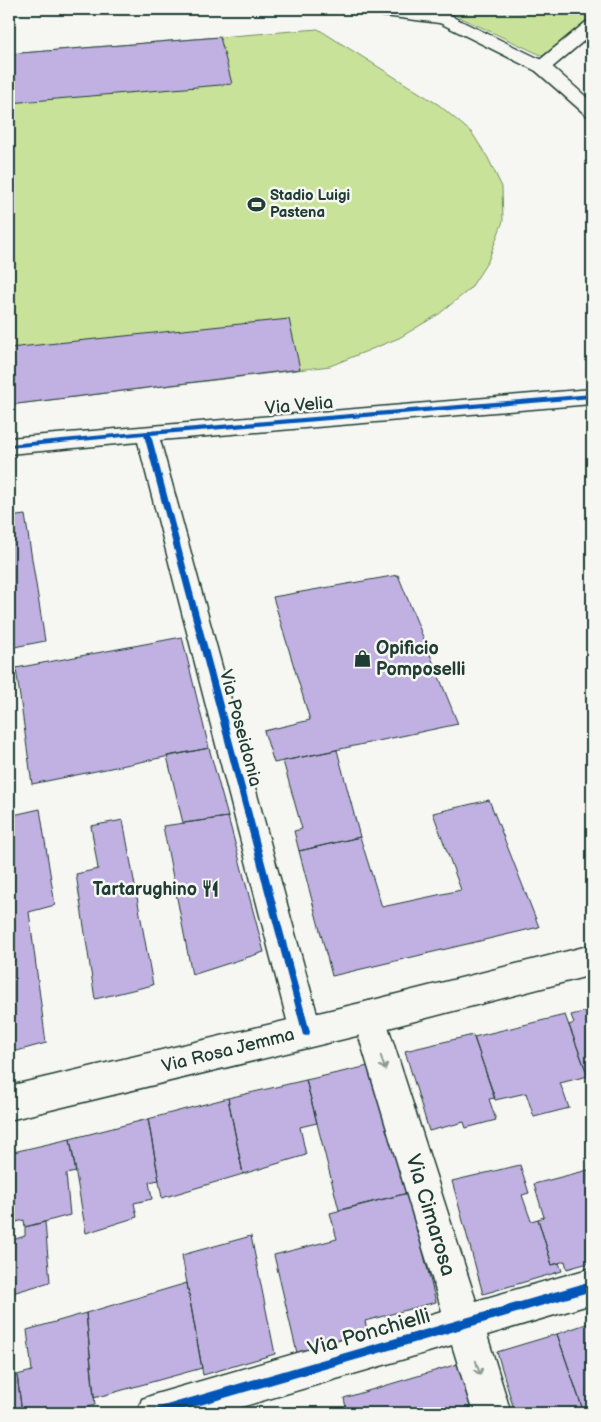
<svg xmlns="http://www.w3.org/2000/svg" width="601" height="1422" font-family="'Balsamiq Sans',sans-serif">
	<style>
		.green { fill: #c9e299; stroke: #749066 }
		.building { fill: #c0b1e2; stroke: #1f3d34 }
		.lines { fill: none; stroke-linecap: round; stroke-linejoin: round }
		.street-casing { stroke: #1f3d34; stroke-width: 3 }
		.secondary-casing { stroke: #1f3d34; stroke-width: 3 }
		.street { fill: #f6f6f2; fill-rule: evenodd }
		.secondary { fill: #f6f6f2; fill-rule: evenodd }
		.cycleway-casing { stroke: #f6f6f2; stroke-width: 3 }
		.cycleway { fill: #0057b8; fill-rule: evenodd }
		.oneway { stroke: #8a9a93 }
		.labels { text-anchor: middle; stroke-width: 5; stroke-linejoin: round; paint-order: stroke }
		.far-poi-label { font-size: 15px; font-weight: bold; fill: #1f3d34; stroke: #f6f6f2; text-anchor: start }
		.street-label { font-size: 18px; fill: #1f3d34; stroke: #f6f6f2 }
		.poi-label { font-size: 18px; font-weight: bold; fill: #1f3d34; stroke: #f6f6f2; text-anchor: start }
		.near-street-label { font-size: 21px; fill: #1f3d34; stroke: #f6f6f2 }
	</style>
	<rect width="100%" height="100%" fill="#f6f6f2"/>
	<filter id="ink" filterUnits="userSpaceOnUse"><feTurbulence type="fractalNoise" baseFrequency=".02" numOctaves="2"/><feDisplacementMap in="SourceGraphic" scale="10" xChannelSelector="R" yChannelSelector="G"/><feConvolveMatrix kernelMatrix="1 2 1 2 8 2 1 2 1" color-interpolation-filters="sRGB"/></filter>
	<g filter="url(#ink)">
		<path class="green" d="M442,9H499L526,13L592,10V17L543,56Z
			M318,29L439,105L472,133L488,158L502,187L503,221L488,261L470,289L439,314L399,338L330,366L9,405V54Z"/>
		<path class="building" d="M220,37L232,84L9,103V54Z
			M289,319L300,369L9,405V348Z
			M25,515L45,641L9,648V517Z
			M398,575L458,724L274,763L264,731L310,720L273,597Z
			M182,637L209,748L32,784L16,668Z
			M209,748L228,817L183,823L167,756Z
			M337,750L360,837L299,851L294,831L302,829L283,761Z
			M489,800L539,927L332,976L299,851L360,837L382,907L461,890L433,813Z
			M40,809L55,905L29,912L46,1043L13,1052L9,1020V816Z
			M228,817L264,952L192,975L163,826Z
			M123,820L153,985L95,999L76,874L98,869L91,826Z
			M592,1010V1075L588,1076L569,1025L574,1023L571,1015Z
			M565,1015L588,1076L560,1083L569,1108L534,1117L526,1093L495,1100L474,1037Z
			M473,1035L495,1098L489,1099L496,1120L466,1128L464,1122L429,1131L405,1051Z
			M373,1065L408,1193L339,1210L306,1080Z
			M306,1080L317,1123L300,1127L306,1155L243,1174L228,1098Z
			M228,1098L243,1174L162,1198L148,1119Z
			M148,1119L159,1180L149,1182L152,1199L134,1203L137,1217L86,1233L70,1139Z
			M70,1139L76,1172L66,1174L70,1215L25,1227L24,1220L9,1224V1153Z
			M520,1165L529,1193L522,1195L531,1221L538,1219L552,1265L559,1263L562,1271L483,1294L452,1181Z
			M592,1169V1262L567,1269L565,1261L552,1265L538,1219L544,1217L534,1184Z
			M408,1193L436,1302L365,1321L368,1334L297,1353L274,1255L337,1239L330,1213Z
			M45,1222L50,1282L9,1294V1241L25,1236V1227Z
			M251,1236L275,1354L203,1375L182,1255Z
			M187,1283L202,1368L94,1398L86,1313Z
			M86,1313L95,1405L66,1413H22L17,1375L32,1371L27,1330Z
			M592,1322V1413H584L557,1334Z
			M557,1334L584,1413H515L497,1352Z
			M461,1363L475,1413H347L344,1398Z
			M17,1375L22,1413H9V1378Z"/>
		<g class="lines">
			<defs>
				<path id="street" d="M361,9H405L447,14L453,16L455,19L453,22L447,24L369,14L363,12Z
					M592,21V34L548,71L542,72L536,71L533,67L536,63L586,22Z
					M592,389V404L160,440L322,1032L318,1043L306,1048L294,1043L290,1032L138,442L9,454V438Z
					M369,1001L380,1006L385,1017L476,1301L592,1268V1304L487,1335L511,1413H473L452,1345L221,1413H137L142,1399L156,1394L442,1311L353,1017L358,1006Z"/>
				<path id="secondary" d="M416,9H436L548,63L592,102V116L586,115L536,71L418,12Z
					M592,945V975L369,1033L9,1120V1086L369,1001Z"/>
			</defs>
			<use href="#street" class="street-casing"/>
			<use href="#secondary" class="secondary-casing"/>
			<use href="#street" class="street"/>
			<use href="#secondary" class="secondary"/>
			<defs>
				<path id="cycleway" d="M592,394V398L151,435L310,1032L309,1035L306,1036L303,1035L144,435L9,448V444L147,431Z
					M592,1281V1291L173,1413H151L152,1409L156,1408Z"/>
			</defs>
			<use href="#cycleway" class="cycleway-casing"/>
			<use href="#cycleway" class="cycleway"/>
		</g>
		<defs><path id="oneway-shaft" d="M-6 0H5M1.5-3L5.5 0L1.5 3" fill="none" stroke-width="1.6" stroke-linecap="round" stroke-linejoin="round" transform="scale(1.25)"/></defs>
		<g class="oneway">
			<use href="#oneway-shaft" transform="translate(383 1063) rotate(73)"/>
			<use href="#oneway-shaft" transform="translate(478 1368) rotate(73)"/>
		</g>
	</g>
	<defs>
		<symbol id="stadium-bare" viewBox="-9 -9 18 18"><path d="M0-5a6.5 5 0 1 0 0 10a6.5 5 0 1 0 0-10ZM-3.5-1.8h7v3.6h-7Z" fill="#1f3d34" stroke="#f6f6f2" stroke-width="2.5" paint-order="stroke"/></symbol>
		<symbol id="shop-bare" viewBox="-9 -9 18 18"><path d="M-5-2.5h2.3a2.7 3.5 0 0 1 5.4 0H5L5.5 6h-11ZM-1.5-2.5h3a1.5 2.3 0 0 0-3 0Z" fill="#1f3d34" stroke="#f6f6f2" stroke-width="2.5" paint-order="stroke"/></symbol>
		<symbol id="restaurant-bare" viewBox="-9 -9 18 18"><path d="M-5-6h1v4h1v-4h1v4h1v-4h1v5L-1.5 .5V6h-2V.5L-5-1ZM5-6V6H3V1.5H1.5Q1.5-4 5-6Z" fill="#1f3d34" stroke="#f6f6f2" stroke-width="2.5" paint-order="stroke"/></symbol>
	</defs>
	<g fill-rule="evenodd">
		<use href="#stadium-bare" x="244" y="192" width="25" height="25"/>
		<use href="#shop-bare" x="350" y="646" width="25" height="25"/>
		<use href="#restaurant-bare" x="198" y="876" width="25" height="25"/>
	</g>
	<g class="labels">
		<g class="far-poi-label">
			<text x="270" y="200">Stadio Luigi<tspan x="270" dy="17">Pastena</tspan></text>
		</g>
		<g class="street-label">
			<text transform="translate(299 405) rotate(-5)" y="6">Via Velia</text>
			<text transform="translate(241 728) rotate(75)" y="6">Via Poseidonia</text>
			<text transform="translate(228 1050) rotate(-14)" y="6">Via Rosa Jemma</text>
		</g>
		<g class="poi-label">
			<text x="376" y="654">Opificio<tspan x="376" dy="21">Pomposelli</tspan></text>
			<text x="197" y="895" text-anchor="end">Tartarughino</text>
		</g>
		<g class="near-street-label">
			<text transform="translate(431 1215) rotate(73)" y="7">Via Cimarosa</text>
			<text transform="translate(369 1332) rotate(-16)" y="7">Via Ponchielli</text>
		</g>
	</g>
	<rect width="601" height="1422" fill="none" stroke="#f6f6f2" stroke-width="30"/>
	<rect x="15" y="15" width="571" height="1392" fill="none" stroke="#1f3d34" stroke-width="2" filter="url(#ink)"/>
</svg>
